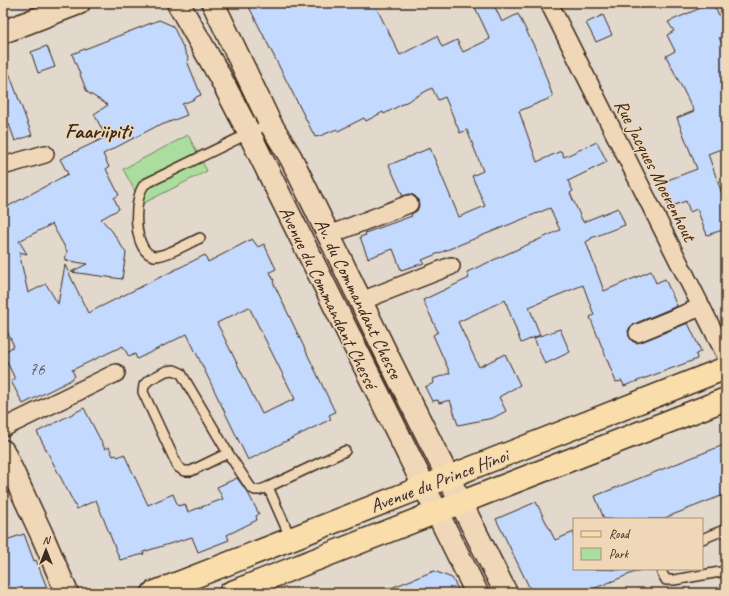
<svg xmlns="http://www.w3.org/2000/svg" width="729" height="596" font-family="Caveat,sans-serif">
	<style>
		.green { fill: #abdd9e; stroke: #73845e }
		.building { fill: #c3d9fd; stroke: #3b2a1e; fill-rule: evenodd }
		.lines { fill: none; stroke-linecap: round; stroke-linejoin: round }
		.service-casing { stroke: #3b2a1e; stroke-width: 12 }
		.minor-casing { stroke: #3b2a1e; stroke-width: 20 }
		.tertiary-casing { stroke: #3b2a1e; stroke-width: 25 }
		.secondary-casing { stroke: #3b2a1e; stroke-width: 25 }
		.primary-casing { stroke: #3b2a1e; stroke-width: 25 }
		.service { stroke: #f0d7b7; stroke-width: 9 }
		.minor { stroke: #f0d7b7; stroke-width: 17 }
		.tertiary { stroke: #f0d7b7; stroke-width: 22 }
		.secondary { stroke: #f0d7b7; stroke-width: 22 }
		.primary { stroke: #f9deab; stroke-width: 22 }
		.labels { text-anchor: middle; stroke-width: 3; stroke-linejoin: round; paint-order: stroke }
		.number-label { font-size: 17px; fill: #5d5656 }
		.street-label { font-size: 19px; fill: #3b2a1e; stroke: #f0d7b7 }
		.quarter-label { font-size: 21px; font-weight: bold; fill: #3b2a1e; stroke: #f0d7b7 }
	</style>
	<rect width="100%" height="100%" fill="#e2d8cc"/>
	<filter id="ink" filterUnits="userSpaceOnUse"><feTurbulence type="fractalNoise" baseFrequency=".025" numOctaves="2"/><feDisplacementMap in="SourceGraphic" scale="8" xChannelSelector="R" yChannelSelector="G"/><feConvolveMatrix kernelMatrix="1 2 1 2 8 2 1 2 1" color-interpolation-filters="sRGB"/></filter>
	<g filter="url(#ink)">
		<path class="green" d="M188,135L207,171L142,204L123,169Z"/>
		<path class="building" d="M247,3H374L400,55L437,36L442,47L457,40L463,52L490,39L473,3H493L502,22L518,14L537,52L553,97L519,111L537,162L561,151L564,157L597,142L607,162L568,181L573,191L570,193L583,222L618,208L625,225L591,238V239L586,242L604,291L651,271L656,283L665,279L677,306L634,324L630,327L628,331L629,336L632,341L636,343L641,342L688,323L701,351L696,354L697,359L624,386L622,381L616,382L590,317L594,315L583,285L529,307L540,335L521,343L505,300L458,322L479,367L505,354L520,385L499,397L506,411L493,418L458,425L450,400L439,403L438,400L432,401L425,387L434,383L433,379L450,373L433,335L438,332L423,300L469,278L467,272L560,230L550,208L422,260L424,263L401,270L393,249L368,258L360,237L366,235L365,233L412,216L411,214L417,211L419,206L418,200L415,196L410,194L403,196L389,165L430,148L459,217L485,206L472,176L483,171L467,130L460,133L445,97L438,100L432,88L384,114L383,112L366,121L364,118L338,131L337,129L320,136L315,137Z
			M712,3L726,27V34L719,38L726,49V147L708,154L726,205V229L707,235L697,209L690,212L686,201L669,207L660,183L697,169L677,118L694,111L666,56L675,51L667,35L674,31L668,22Z
			M603,15L612,35L596,42L586,23Z
			M159,20L173,26L189,60L187,61L201,95L196,97L195,99L182,104L187,115L159,126V125L103,154L109,167L106,169L119,195L114,198L119,209L101,219L112,231L126,253L122,279L71,272L87,264L65,260L67,251L52,224L19,241L27,254L19,252L28,293L46,284L58,304L65,265L88,313L205,255L208,262L252,239L258,247L264,244L276,269L270,272L274,281L273,282L335,412L329,415L331,419L248,460L187,334L137,359L135,354L129,357L123,346L72,370L75,376L69,381L23,404L11,381L15,379L3,353L14,346L3,323V209L68,174L60,159L106,137L94,114L108,105L87,92L72,54ZM249,307L295,399L262,414L217,323Z
			M47,46L55,67L38,73L31,52Z
			M5,62L32,135L15,141L9,124L3,126V63Z
			M560,329L570,352L545,364L534,338Z
			M84,408L105,449L109,447L113,456L116,455L118,457L124,454L148,505L173,494L178,506L185,504L188,512L223,499L217,487L237,478L248,493L259,514L256,516L257,520L227,535L229,540L198,552L192,537L143,552L144,554L120,560L96,500L77,509L37,432Z
			M726,444V494L662,519H604L595,496Z
			M536,502L555,540L574,532V569L640,570L583,593H532L496,519Z
			M24,534L34,561L36,560L49,593H3V541Z
			M434,571L452,578L460,593H378Z"/>
		<g class="lines">
			<defs>
				<path id="service" d="M200,238C189,243 165,257 154,256C132,252 133,196 145,184L270,123
					M228,453L191,471H184L178,467L143,392L144,385L149,380L166,371L174,370L181,373L228,453L251,488L255,490H260L268,487L345,451
					M268,487L291,539
					M702,539L726,529
					M662,569V573L666,580H674L726,571"/>
				<path id="minor" d="M549,3L726,356
					M3,166L45,154
					M329,235L409,204
					M361,301L451,266
					M638,333L701,307
					M3,428L116,373"/>
				<path id="tertiary" d="M3,451L42,535L67,593"/>
				<path id="secondary" d="M178,3L219,75L249,133L477,593
					M213,3L270,123L291,158L390,361L506,593
					M3,32L79,3"/>
				<path id="primary" d="M153,593L726,368
					M230,593L726,399"/>
			</defs>
			<use href="#service" class="service-casing"/>
			<use href="#minor" class="minor-casing"/>
			<use href="#tertiary" class="tertiary-casing"/>
			<use href="#secondary" class="secondary-casing"/>
			<use href="#primary" class="primary-casing"/>
			<use href="#service" class="service"/>
			<use href="#minor" class="minor"/>
			<use href="#tertiary" class="tertiary"/>
			<use href="#secondary" class="secondary"/>
			<use href="#primary" class="primary"/>
		</g>
	</g>
	<g class="labels">
		<g class="number-label">
			<text x="37" y="375">76</text>
		</g>
		<g class="street-label">
			<text transform="translate(656 170) rotate(63)" y="7">Rue Jacques Moerenhout</text>
			<text transform="translate(329 297) rotate(64)" y="7">Avenue du Commandant Chessé</text>
			<text transform="translate(359 298) rotate(64)" y="7">Av. du Commandant Chesse</text>
			<text transform="translate(439 480) rotate(-21)" y="7">Avenue du Prince Hīnoi</text>
		</g>
		<g class="quarter-label">
			<text x="98" y="138">Faariipiti</text>
		</g>
	</g>
	<rect width="729" height="596" fill="none" stroke="#f0d7b7" stroke-width="16"/>
	<rect x="8" y="8" width="713" height="580" fill="none" stroke="#3b2a1e" stroke-width="1.5" filter="url(#ink)"/>
	<rect x="573" y="518" width="130" height="52" fill="#f0d7b7" stroke="#a8927a"/>
	<rect x="581" y="531" width="20" height="6" fill="#f9deab" stroke="#a8927a"/>
	<text x="609" y="538" font-size="12" fill="#3b2a1e">Road</text>
	<rect x="581" y="548" width="20" height="12" fill="#abdd9e" stroke="#a8927a"/>
	<text x="609" y="558" font-size="12" fill="#3b2a1e">Park</text>
	<g transform="translate(46 550)" stroke="#f0d7b7" stroke-width="3" paint-order="stroke">
	<path d="M0-3L7 15L0 10L-7 15Z" fill="#3b2a1e"/>
	<text y="-6" font-size="11" font-weight="bold" text-anchor="middle" fill="#3b2a1e">N</text>
	</g>
</svg>
